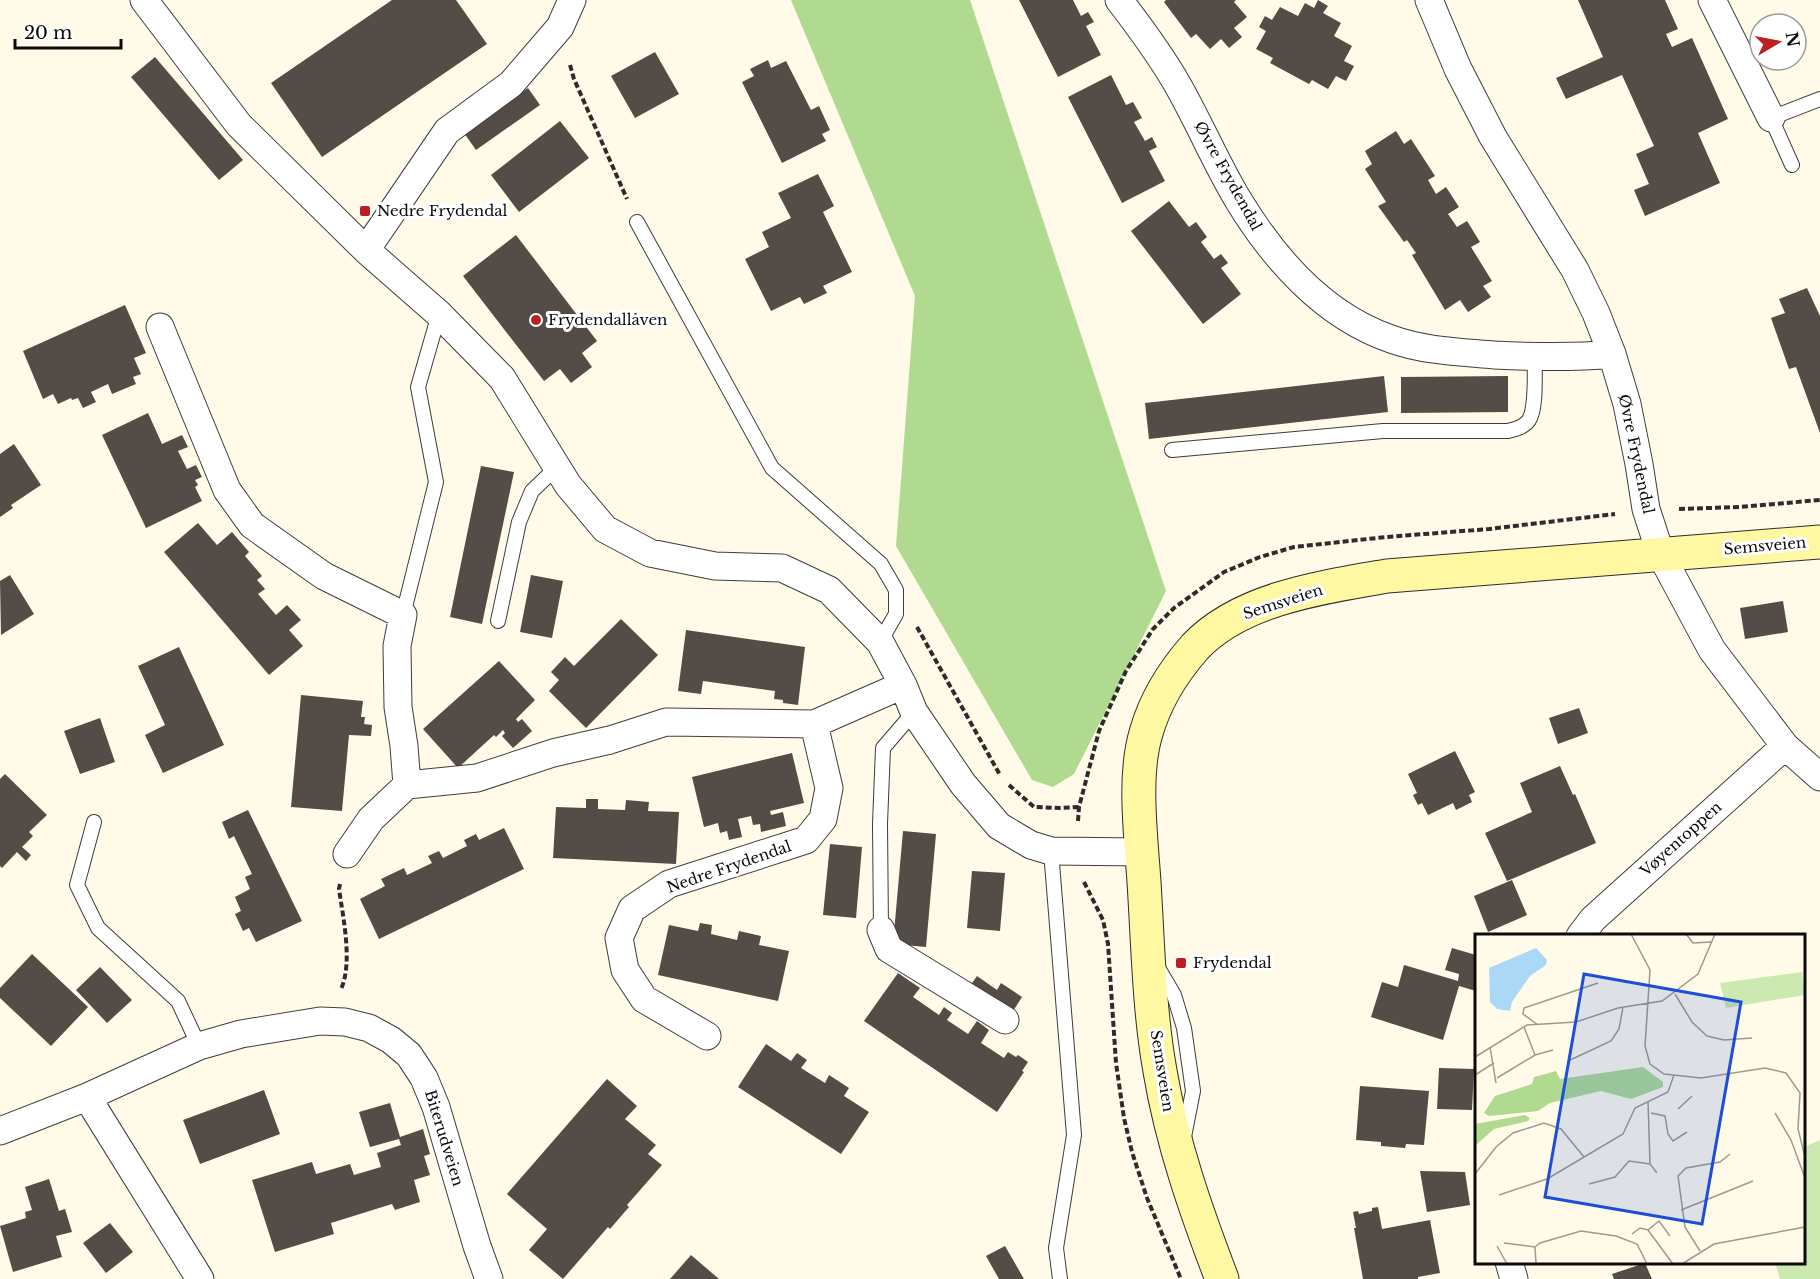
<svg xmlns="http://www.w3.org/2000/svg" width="1820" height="1279" font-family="'Libre Baskerville',serif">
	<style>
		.green { fill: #cce9b1 }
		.forest { fill: #afda90 }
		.building { fill: #534c47 }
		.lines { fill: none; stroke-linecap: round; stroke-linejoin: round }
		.service-casing { stroke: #3d3d3d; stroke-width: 16 }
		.minor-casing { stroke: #3d3d3d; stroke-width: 29 }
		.secondary-casing { stroke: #2c2c2c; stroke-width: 35 }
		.path { stroke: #2c2c2c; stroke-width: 4; stroke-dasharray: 6 3; stroke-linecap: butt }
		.service { stroke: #fff; stroke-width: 14 }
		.minor { stroke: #fff; stroke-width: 27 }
		.secondary { stroke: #fff8a3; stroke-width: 33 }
		.poi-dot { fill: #bd2021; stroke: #fff; stroke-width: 2 }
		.labels { text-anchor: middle; stroke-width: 6; stroke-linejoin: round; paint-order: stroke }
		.street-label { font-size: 15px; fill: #0a0a0a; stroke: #fff }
		.poi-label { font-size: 15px; fill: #0a0a0a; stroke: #fff; text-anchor: start }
		.inset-road { fill: none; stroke: #9d9b8f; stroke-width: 1.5 }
		.view { fill: #1d4ed8; fill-opacity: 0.15; stroke: #1d4ed8; stroke-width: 3 }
		.inset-edge { fill: none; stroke: #0a0a0a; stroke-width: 3 }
	</style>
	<rect width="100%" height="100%" fill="#fffbe8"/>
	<path class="green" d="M1820,1140V1279H1780L1775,1263L1804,1262V1147Z"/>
	<path class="forest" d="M791,0H970L1166,591L1074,774L1053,787L1032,780L896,546L915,296Z"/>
	<path class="building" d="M392,0H456L487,44L322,157L271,83Z
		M1019,0H1073L1081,16L1088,12L1094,22L1086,26L1101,55L1058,77Z
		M1166,0H1236L1234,2L1247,17L1234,28L1242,37L1229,48L1221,39L1210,49L1196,34L1191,38L1164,2Z
		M1318,0L1328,6L1323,13L1341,23L1334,36L1352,46L1344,61L1354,66L1346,81L1336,76L1328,89L1312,80L1309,84L1270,63L1273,58L1256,49L1266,31L1259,27L1265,16L1272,20L1280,7L1298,16L1305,3L1314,8Z
		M1578,0H1665L1678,29L1666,34L1672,47L1692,38L1728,119L1698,133L1720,183L1645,216L1634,190L1649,184L1636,154L1654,146L1622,75L1566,99L1556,78L1603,57Z
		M655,52L679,94L635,118L611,76Z
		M155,57L243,160L219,180L131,77Z
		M768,60L771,68L786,61L811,110L819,106L830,130L822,134L826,141L782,163L742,82L754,76L750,69Z
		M1111,75L1126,105L1133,102L1142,118L1134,122L1145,141L1152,137L1157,147L1149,151L1165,181L1122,203L1068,97Z
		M528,88L540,105L476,150L464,133Z
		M560,121L589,158L519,212L491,175Z
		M1396,131L1404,144L1411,139L1435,176L1428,180L1436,194L1446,187L1459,207L1448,214L1457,227L1467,221L1480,242L1471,247L1492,281L1483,286L1491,297L1468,312L1460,300L1445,310L1412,255L1416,253L1407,240L1404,242L1378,206L1386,202L1365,169L1372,164L1365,151Z
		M818,174L834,206L823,212L852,272L823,286L827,293L804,304L800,297L771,311L745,259L769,247L762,232L791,218L778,193Z
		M1169,201L1189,227L1196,222L1207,237L1201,242L1214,259L1221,254L1228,263L1221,268L1241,294L1203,324L1131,231Z
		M516,235L597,341L582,353L592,367L571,383L560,369L544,381L463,276Z
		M1807,288L1820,316V433L1796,367L1789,369L1771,318L1785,313L1779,299Z
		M125,305L146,353L134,358L141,374L133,377L136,384L112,394L108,384L91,392L96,402L83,408L78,398L72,400L71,398L58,404L53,394L43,399L23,351Z
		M1384,376L1388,412L1149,439L1145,403Z
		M1508,376V412L1401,413V377Z
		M148,413L162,444L182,435L188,447L178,451L187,469L196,465L202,477L195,480L198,485L195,487L202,501L146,528L102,435Z
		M14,444L41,485L11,505L13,508L0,517V454Z
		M481,466L514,472L482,624L450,617Z
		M198,523L217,545L232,532L249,552L245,556L262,576L257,580L265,589L258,594L276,615L287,605L301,620L289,630L303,646L269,675L164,552Z
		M10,575L34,614L1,635L0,581Z
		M531,575L563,581L552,638L520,632Z
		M1783,601L1788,632L1745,639L1740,608Z
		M621,619L658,655L586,728L549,691L559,680L551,672L565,657L574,666Z
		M686,630L805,647L798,705L783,703V700L774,699L775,691L703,681L701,694L678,691Z
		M179,647L224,745L163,773L145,735L165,725L138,666Z
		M499,661L535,700L516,719L518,722L522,719L532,731L513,748L502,736L505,733L503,730L496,737L494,735L458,768L423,729Z
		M301,695L363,701L361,717H365L364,724L372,725L371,736L349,735L342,811L291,807Z
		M1579,708L1588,733L1558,744L1549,718Z
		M100,718L115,762L80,774L64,731Z
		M1455,751L1475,792L1469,795L1472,802L1456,810L1453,803L1428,815L1422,803L1418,805L1413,795L1417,793L1408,774Z
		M792,753L804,803L770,811L771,815L783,812L786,826L761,832L760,824L753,825L751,816L738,819L742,837L729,840L727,831L720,833L718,823L704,827L692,777Z
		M1560,766L1573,795L1575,794L1596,843L1507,881L1485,833L1532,812L1520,783Z
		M5,774L47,815L29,832L33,836L22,847L31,855L26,861L17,852L2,868L0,866V779Z
		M586,799H598V809L625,810L626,800L649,802L648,811L679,812L676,864L553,858L556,807L586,808Z
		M248,810L302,921L256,942L249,928L243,931L235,914L241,911L235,897L250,889L245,877L252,874L234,836L229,839L222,822Z
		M504,828L524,869L379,939L360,899L385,886L381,879L404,868L407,875L432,863L428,856L439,851L443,858L467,846L464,840L476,834L479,840Z
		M903,831L936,834L926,947L893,944Z
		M830,844L862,847L856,918L823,915Z
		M972,871L1005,873L1000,931L967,928Z
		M1512,880L1527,915L1488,932L1474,896Z
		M700,923L712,925L711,934L737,940L739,931L761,936L759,945L789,951L778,1001L658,975L669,925L698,931Z
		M1452,948L1476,955V991L1459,986L1443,1040L1371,1017L1382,982L1398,987L1404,965L1458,981L1459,974L1445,970Z
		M32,954L88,1007L51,1046L0,998V988Z
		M100,967L132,1000L107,1023L76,990Z
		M898,973L920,988L913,997L939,1015L944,1007L952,1013L947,1020L968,1034L977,1021L989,1030L981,1043L1004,1058L1008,1052L1016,1057L1018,1055L1028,1062L1022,1071L1024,1072L997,1112L864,1021Z
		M977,976L997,990L1001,983L1022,997L1010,1016L968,989Z
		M766,1044L791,1061L797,1053L807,1060L801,1068L825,1083L829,1075L849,1088L844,1096L869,1112L841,1154L738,1087Z
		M1439,1068L1474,1069L1472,1110L1437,1109Z
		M607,1079L637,1106L625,1119L656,1145L648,1154L662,1165L627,1205L629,1207L610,1229L608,1227L563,1279L529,1250L547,1229L507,1194Z
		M1360,1086L1429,1091L1424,1145L1406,1144L1405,1148L1381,1146V1142L1356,1140Z
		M264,1090L280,1134L200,1164L183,1120Z
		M390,1103L400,1137L423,1129L430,1154L424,1156L430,1175L414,1180L420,1202L395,1210L392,1204L331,1223L334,1234L275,1252L252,1180L312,1162L316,1174L350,1164L354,1175L381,1167L377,1153L401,1145L399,1139L370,1147L359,1112Z
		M1420,1171L1465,1172L1470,1205L1427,1212Z
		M49,1179L59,1211L65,1209L72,1232L56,1236L62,1257L13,1272L0,1226L26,1218L25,1212L32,1210L25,1187Z
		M1378,1207L1382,1229L1430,1220L1440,1273L1418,1277V1279H1363L1354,1228H1356L1353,1212L1358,1211L1359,1214L1372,1211V1208Z
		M110,1223L133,1252L106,1273L83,1243Z
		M1005,1246L1024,1279H999L986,1256Z
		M691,1255L719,1279H670Z
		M1645,1263L1652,1279H1614L1612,1274Z"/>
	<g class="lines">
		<defs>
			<path id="service" d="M1792,165L1771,118L1820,99
				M637,222L772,468L881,564L896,590V614L880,642
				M1172,450L1383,431H1508C1516,429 1524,427 1529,420C1537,407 1534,373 1535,357
				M403,615L436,482L418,387L439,314
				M498,621L519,522L532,491L557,467
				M94,822L77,885L98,928L178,1001L199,1046
				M1051,851L1074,1135L1056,1248L1060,1279
				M881,930L880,824L883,748L914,712
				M1157,966L1174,995L1184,1028L1193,1091L1184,1137"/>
			<path id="minor" d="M144,0L239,125L366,250L439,314L502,378L568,485L605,529L650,553L715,566L782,568L829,590L880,642L903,685L914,712L963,784L999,826L1031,845L1051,851L1142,852
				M1119,0C1139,26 1159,53 1176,82C1198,120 1215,161 1237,198C1273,258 1324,316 1391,339C1424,351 1460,352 1494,355C1534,357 1573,358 1612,354
				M1429,0L1458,69L1493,137L1575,270L1596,313L1612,354L1627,404L1639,464L1646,509L1661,555L1712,650L1785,746L1820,777
				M1712,0L1771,118
				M366,250L447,131L511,84L560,27L572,0
				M160,327L227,490L252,525L324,576L403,615L397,646L398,707L404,746L407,785
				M347,854L371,819L407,785L477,778L553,753L610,740L666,722L814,724L903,685
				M881,930L889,949L1005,1020
				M1580,936L1593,919L1785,746
				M707,1036L644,999L625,970L619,938L632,909L669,884L806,840L823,819L829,788L814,724
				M87,1097L200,1279
				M0,1131L87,1097L199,1046L241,1034L320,1021L345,1022L369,1028L391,1040L409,1055L424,1078L436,1107L477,1246L489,1279
				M1509,1262L1514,1279"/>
			<path id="secondary" d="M1222,1279C1196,1211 1172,1143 1160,1071C1149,1010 1148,944 1144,882C1141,836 1133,776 1146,733C1155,701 1173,672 1195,647C1241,598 1324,587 1387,576L1820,542"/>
		</defs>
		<use href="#service" class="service-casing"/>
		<use href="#minor" class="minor-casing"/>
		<use href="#secondary" class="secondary-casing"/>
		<path class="path" d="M570,65L574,79L627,199
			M1679,509L1740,507L1820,500
			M917,627L1000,775
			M1009,785L1034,807L1060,808L1079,807
			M1078,821L1079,807L1099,731L1126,671L1153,629L1174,608L1224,572L1260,557L1294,547L1386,537L1489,529L1615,514
			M1084,882L1103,920L1108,944L1116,1063L1124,1118L1132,1152L1147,1198L1181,1279
			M340,884L339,889C343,917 353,963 341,989"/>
		<use href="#service" class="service"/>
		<use href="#minor" class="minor"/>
		<use href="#secondary" class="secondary"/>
	</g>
	<g class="poi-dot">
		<rect x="359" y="205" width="12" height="12" rx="3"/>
		<circle cx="536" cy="320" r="6"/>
		<rect x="1175" y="957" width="12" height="12" rx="3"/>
	</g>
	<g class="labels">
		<g class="street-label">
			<text transform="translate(1228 176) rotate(61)" y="5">Øvre Frydendal</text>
			<text transform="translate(1636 454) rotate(78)" y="5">Øvre Frydendal</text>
			<text transform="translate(1765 546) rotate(-5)" y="5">Semsveien</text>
			<text transform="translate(1283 602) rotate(-18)" y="5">Semsveien</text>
			<text transform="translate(1681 839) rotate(-42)" y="5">Vøyentoppen</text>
			<text transform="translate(729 867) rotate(-19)" y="5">Nedre Frydendal</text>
			<text transform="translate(1162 1071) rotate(81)" y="5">Semsveien</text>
			<text transform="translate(444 1138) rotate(73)" y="5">Biterudveien</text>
		</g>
		<g class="poi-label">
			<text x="377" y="216">Nedre Frydendal</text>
			<text x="548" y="325">Frydendallåven</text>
			<text x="1193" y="968">Frydendal</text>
		</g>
	</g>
	<g transform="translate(1475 934)">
		<rect width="330" height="330" fill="#fffbe8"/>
		<path d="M327,38L330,61L251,74L245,49Z" fill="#cce9b1"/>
		<path d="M168,133L188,148V153L156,165L126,157L75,169L63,177L14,182L9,179L20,162L57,150L59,143L81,137L85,145ZM50,181L55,184L53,187L19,195L0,212V190Z" fill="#afda90"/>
		<path d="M61,14L72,26L71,31L55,42L37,68L35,77L22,75L15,68L14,34Z" fill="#abd8f7"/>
		<path class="inset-road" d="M156,0L175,36L170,112L175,130L189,140L226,144L290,134L311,139L325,159L323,195L330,223M211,0L218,9L236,8M200,60L217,88L232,102L249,106L277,104M63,91L48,80L49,74L123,49M49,93L60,121M15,113L21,149M0,123L52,91L101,88L143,74L187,67L223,40L240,0M93,127L136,107L144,95L148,73M0,141L19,129M22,144L60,121L78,116M173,167L175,230L182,239M203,175L217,162M176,179L190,182L193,200L198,207L212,198M300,179L316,206L330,244M0,240L21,213L38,199L69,189L86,195L109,223M114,250L140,243L154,227L175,230M24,261L72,245L148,200L160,174L193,158L199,141M206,276L278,247M173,296L198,330M157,300L165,294L173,296L184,287L195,302M29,309L60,313M22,312L32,330M225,317L210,293L203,242L211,234L245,228L255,220M61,329L60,313L65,309L106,297L141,302L162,310L172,330M59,330H97M207,330L239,310L330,293"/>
		<path class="view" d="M109,40L266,68L227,290L70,263Z"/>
		<rect width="330" height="330" class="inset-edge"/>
	</g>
	<g transform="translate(1778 42) rotate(80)"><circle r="28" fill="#ffffff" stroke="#9d9d9d" stroke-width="1.5"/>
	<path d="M0-4.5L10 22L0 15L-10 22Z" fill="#bd2021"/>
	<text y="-9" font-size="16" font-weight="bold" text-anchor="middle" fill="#0a0a0a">N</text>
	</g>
	<path d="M15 39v9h106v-9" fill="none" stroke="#0a0a0a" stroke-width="3"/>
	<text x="24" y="39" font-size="18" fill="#0a0a0a" stroke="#ffffff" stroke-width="4.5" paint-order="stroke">20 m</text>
</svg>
